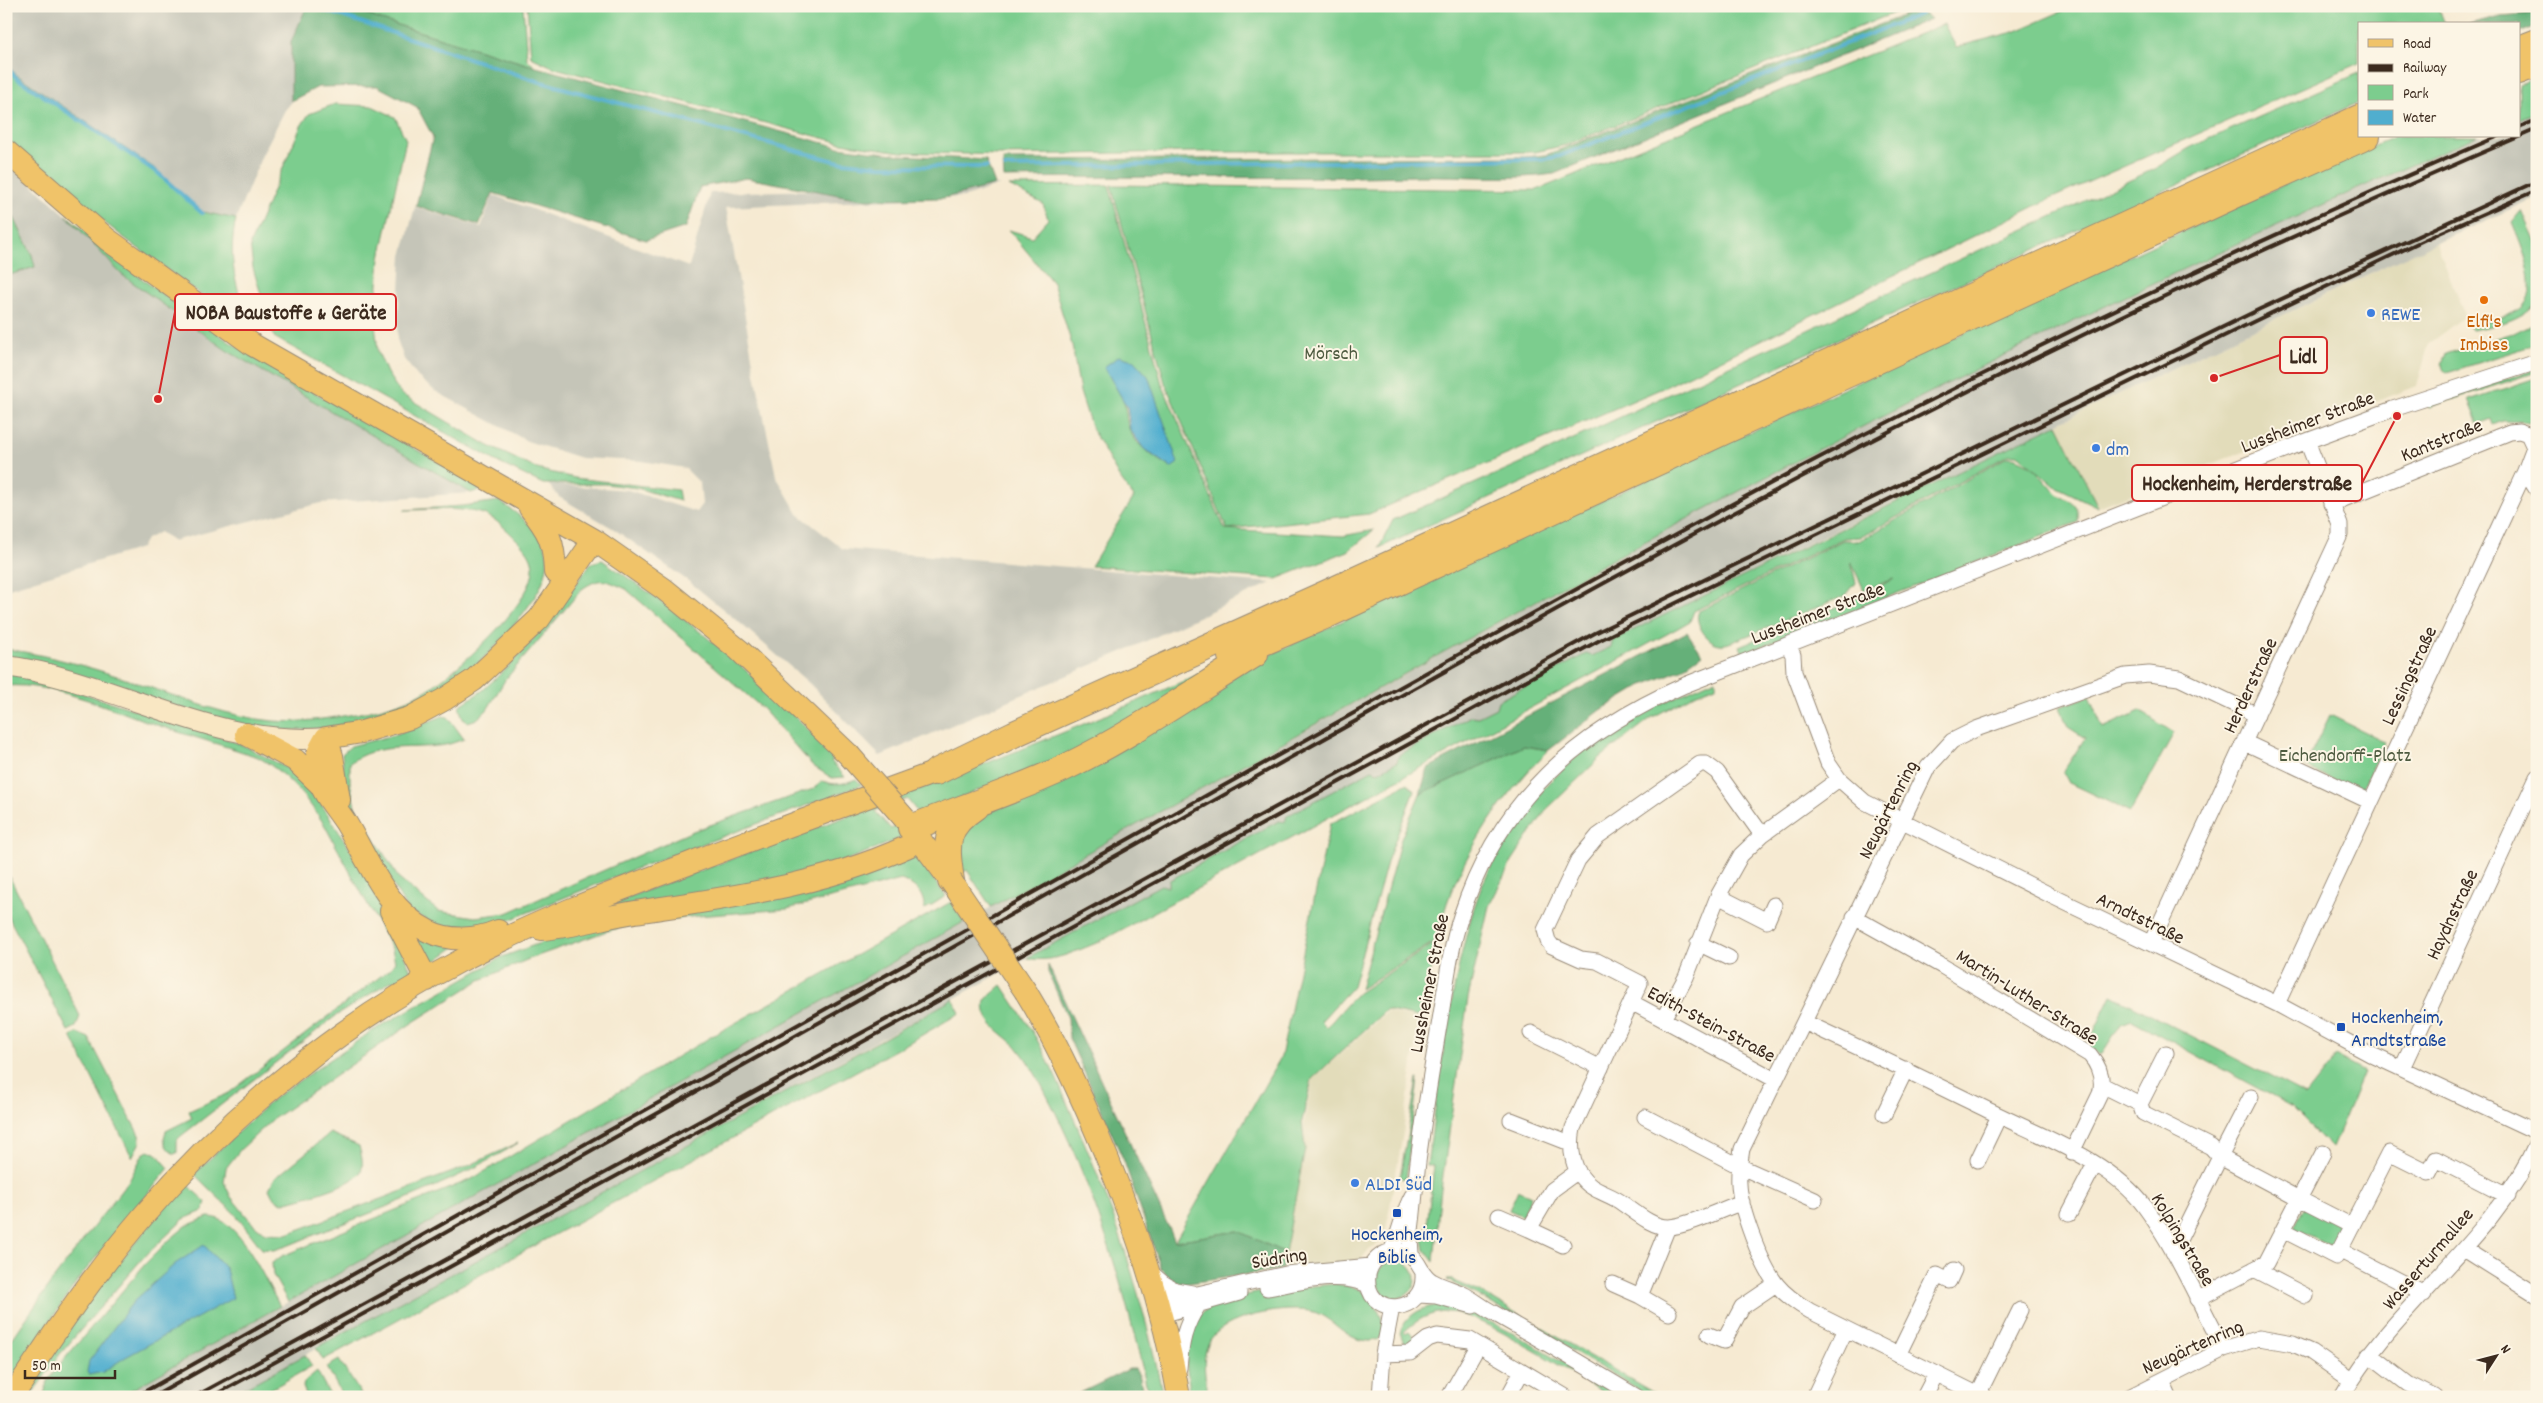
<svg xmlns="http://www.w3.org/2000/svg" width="2543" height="1403" font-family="Dekko,sans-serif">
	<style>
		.built { fill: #e2dcba }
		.industrial { fill: #c5c5b8 }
		.green { fill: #7ccd8e; stroke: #5c7c56; fill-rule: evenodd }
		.forest { fill: #65b079; stroke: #506d4c }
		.water { fill: #50aecf; stroke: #466c76 }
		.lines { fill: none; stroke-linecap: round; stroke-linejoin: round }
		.stream { stroke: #50aecf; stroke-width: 4 }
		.street-casing { stroke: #988a78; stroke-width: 17 }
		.secondary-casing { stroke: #988a78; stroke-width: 22 }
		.primary-casing { stroke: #988a78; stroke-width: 24 }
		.highway-casing { stroke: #988a78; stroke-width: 28 }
		.street { stroke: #fff; stroke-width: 15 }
		.secondary { stroke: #f9e7c3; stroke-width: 20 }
		.primary { stroke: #f0c369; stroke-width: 22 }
		.highway { stroke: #f0c369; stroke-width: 26 }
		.rail { stroke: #3b2a1e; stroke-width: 4 }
		.primary-bridge-casing { stroke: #988a78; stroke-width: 24; stroke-linecap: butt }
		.primary-bridge { stroke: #f0c369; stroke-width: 22 }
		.food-dot { fill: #e8710a; stroke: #fcf5e5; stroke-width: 2 }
		.shop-dot { fill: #3f7fe0; stroke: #fcf5e5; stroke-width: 2 }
		.transit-dot { fill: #1a4fb4; stroke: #fcf5e5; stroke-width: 2 }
		.labels { text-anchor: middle; stroke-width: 4; stroke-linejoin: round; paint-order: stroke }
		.shop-label { font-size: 20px; fill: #366cbe; stroke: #fcf5e5; text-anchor: start }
		.food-label { font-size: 20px; fill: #c56008; stroke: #fcf5e5 }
		.park-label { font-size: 20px; fill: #4e5b40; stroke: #fcf5e5 }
		.street-label { font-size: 20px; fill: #3b2a1e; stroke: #fcf5e5 }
		.transit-label { font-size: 20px; fill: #164399; stroke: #fcf5e5; text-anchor: start }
		.leader { fill: none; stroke: #d62828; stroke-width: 2 }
		.callout-dot { fill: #d62828; stroke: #fcf5e5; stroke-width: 2 }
		.callout { fill: #fcf5e5; stroke: #d62828; stroke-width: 2 }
		.callout-label { font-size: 21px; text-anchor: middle; font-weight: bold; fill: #3b2a1e }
	</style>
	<rect width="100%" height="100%" fill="#fcf5e5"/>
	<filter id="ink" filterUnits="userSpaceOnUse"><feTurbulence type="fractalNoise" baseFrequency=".02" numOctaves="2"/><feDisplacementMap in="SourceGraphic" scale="10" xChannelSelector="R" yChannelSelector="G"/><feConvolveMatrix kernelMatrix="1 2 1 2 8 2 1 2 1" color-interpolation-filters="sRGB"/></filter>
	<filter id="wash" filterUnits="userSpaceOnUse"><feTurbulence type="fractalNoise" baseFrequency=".0096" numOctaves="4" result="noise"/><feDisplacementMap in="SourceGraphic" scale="20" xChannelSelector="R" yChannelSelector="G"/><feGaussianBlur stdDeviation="1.12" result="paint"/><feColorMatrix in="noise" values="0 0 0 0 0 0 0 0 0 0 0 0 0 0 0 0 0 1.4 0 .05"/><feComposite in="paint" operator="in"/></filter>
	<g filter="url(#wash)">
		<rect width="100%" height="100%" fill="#f6ead2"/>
		<path class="built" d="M2436,242L2465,316L2429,343L2417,386L2098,507L2057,424Z
			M1387,1012L1419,1019L1403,1133L1384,1240L1369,1249L1357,1265L1282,1269L1305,1149L1304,1122L1313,1079Z"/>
		<path class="industrial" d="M6,6H308L300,92L285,110L262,155L236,219L203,212L157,170L17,75L6,65Z
			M2537,111V197L2381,268L1830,533L1613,640L1611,647L1592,656L1585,654L1498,701L1496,708L1478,717L1471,716L1399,755L1397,762L1378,772L1372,770L1288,816L1286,822L1279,821L1170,880L1168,887L1161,885L228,1397H119L1472,637L1724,499L2001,356L2271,228L2478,136H2519V119Z
			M6,161L66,215L120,273L226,350L471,493L321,503L172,541L160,532L146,539L141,548L6,589V276L35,266L32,255L6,201Z
			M1000,185L965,197L726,207L755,374L776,476L798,514L843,549L1271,583L1131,648L880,756L810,684L740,623L691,583L614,529L559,497L548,484L628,490L696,512L702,504L700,483L685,468L642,461L581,458L527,441L435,391L418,377L404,359L397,339L402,256L415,207L481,227L493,195L689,267L710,193Z"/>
		<path class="green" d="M347,6H523L527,59L536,67L378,19Z
			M527,6H1911L1624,122L1566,145L1535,152H1189L1000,155L901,152L842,143L555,68L531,57Z
			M2074,6H2438L2445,24H2359V63L2050,199L1665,387L1369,514L1227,529L1165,383L1111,185L1537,190L1944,24L1956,47L2014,32Z
			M6,65L17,75L157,170L203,212L236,219C228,255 234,278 245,313L237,321C158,263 78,207 6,138Z
			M2359,73V102L1379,548L1393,520L1541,454L2154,169L2191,147Z
			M2537,77V111L2519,119V84Z
			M335,104L372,106L395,117L406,140L380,258L375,324L378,352L387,373L401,394L487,445L537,469L575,478L678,490L680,501L637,488L605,484H543L501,464L274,337L253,268L250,244L301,126L309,114Z
			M2396,136H2478C2249,235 2023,343 1802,458C1528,601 1260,756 991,907L967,870L964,872L957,863V828L1254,662L2309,173Z
			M1109,185L1162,384L1225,529L1343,536L1374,530L1348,551L1276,579L1091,566L1134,497L1119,477L1092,429L1080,392L1072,345L1053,283L1009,230L1032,237L1048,219L1043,204L1009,186ZM1122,396L1171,468C1156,458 1138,448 1130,431C1125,420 1127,407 1122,396Z
			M6,201L32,255L35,267L6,276Z
			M2522,211L2537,244V302C2521,321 2494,326 2471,330L2468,326C2484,321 2506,318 2520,309C2543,292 2521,245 2512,223Z
			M66,215L146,282L228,341L285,376L485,488L471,493L226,350L121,274Z
			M2537,321V344L2446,373C2440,366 2442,362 2446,354L2513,333Z
			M2537,369V372L2429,407L2428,404Z
			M2537,378V416L2529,422L2503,421L2493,425L2491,419L2479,424L2469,400Z
			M2057,424L2098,507L2055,486L2019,455H2008L1861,537L1844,538L1698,609L1694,611L1690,621L1678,628L1099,942C1076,951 1052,964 1027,958L1161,885L1168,887L1170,880L1279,821L1285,822L1287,816L1372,770L1378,772L1397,762L1399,755L1471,716L1478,717L1496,708L1498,701L1586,654L1592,656L1611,647L1613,640Z
			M2007,457C2030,457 2042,479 2057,494C2063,499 2071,499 2076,507C2079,511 2078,517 2078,522L1743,654L1740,646L1848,602L1894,579L1864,590L1851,562L1856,583L1845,596L1732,642C1729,643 1724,645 1720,644C1707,643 1693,622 1699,611L1843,540L1859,541Z
			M499,501C538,528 565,549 534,598C498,653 443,701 379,718C367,722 354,723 341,725C313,730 283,732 255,728C228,724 201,713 174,706C118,690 62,675 6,659V649C54,656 101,670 146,686C187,700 229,717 273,721C298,723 324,719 349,715C374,711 403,704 425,691C454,674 533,604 533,569C533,556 525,548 517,540C507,530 495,517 480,513C457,507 428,510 404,510L462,506Z
			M602,560C687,617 766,682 835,758L831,761L845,777L832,778L813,766L762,708L626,589C606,580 601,576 582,589L505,680L487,710L477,719L468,722L463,719L459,706L482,691L514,661L551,618L591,563Z
			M1217,666L1114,736L919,814L907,799L875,811L891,829L896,826L904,837L802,878L588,912C799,833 1012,760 1217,666Z
			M6,673L23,675L217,735L247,747L304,777L378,893L413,976L399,987L391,981L337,1015L181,1136L177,1140V1153L174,1154C165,1147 162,1142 166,1131L192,1118L189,1111L229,1093L390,969L395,962L392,949L324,824C307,798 285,772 258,757C226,746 192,737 160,726C115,711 54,682 6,686Z
			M1716,679V686L1697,693L1651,718L1600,758L1546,810L1512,861L1489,906L1468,998L1440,1197L1434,1262L1425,1250L1422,1234H1426L1434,1166L1427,1165C1440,1081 1449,988 1474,908C1495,843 1540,783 1595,742C1632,715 1674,698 1716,679Z
			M2089,696L2103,728L2140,711L2174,733L2130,812L2069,783L2063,772L2085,738L2068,727L2060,707Z
			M2330,715L2385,742L2360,793L2305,766Z
			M443,716L448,717L464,739C458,741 451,744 445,745C415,750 375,742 350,763V782L355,806L399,879L438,911L475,917L507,913L693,831L813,789L823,781C835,786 844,784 856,779L862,785L635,869L487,929L455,933L408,911L346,804L342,754L351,746L394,735Z
			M1524,746L1549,750C1510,787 1471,842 1451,892C1445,907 1441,924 1437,940L1360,989L1401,839L1420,794Z
			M1408,783L1414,791L1388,859L1353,986L1321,1021L1327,1027L1355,995L1433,944L1435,951L1422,1018L1386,1010L1312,1079L1302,1121L1305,1149L1285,1253L1238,1231L1175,1241L1281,1057L1330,824Z
			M909,855L918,859L946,896L924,910C925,894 915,885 901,880L787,909L698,916L642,923L607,931L529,959L480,980L412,1023L273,1119L240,1150L226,1168L224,1182L231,1197L253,1224L265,1233L287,1234L466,1167L518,1143C447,1188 364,1214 287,1246L274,1250L262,1249L235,1214L194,1174L274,1098L372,1031L502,957L562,935Z
			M6,870L80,1016L76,1027L68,1031L6,912Z
			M951,902L964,922L288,1302L273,1275L272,1263L282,1256L472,1179L714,1035Z
			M403,921L458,945L427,967Z
			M1002,985C1013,1002 1025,1019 1035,1036C1050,1063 1062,1091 1074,1119C1114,1208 1144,1301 1163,1397H1149C1125,1289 1094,1183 1042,1086C1035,1073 1027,1059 1017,1047C1004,1033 980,1023 985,1000Z
			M2112,995L2306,1095L2336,1057L2364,1072L2332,1148L2290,1106L2132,1020L2121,1024L2101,1055L2087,1046Z
			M953,999L960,1013L910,1042L323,1360L316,1348L883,1039Z
			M77,1033L89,1038L139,1135L140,1142L132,1157L71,1036Z
			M1417,1079H1418L1406,1179L1400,1178Z
			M330,1133L359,1146C361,1155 365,1165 360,1173C352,1186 297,1200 282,1203L273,1197L269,1189L274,1179Z
			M148,1151L156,1153L169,1168L80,1277L6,1386V1348L52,1281L130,1179L143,1154Z
			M185,1183L206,1202L203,1211L184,1219L142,1259L60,1354L30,1397H22L98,1287Z
			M1518,1190L1531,1196L1523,1216L1509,1210Z
			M2306,1205L2347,1225L2338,1244L2331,1246L2294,1228Z
			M208,1217C238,1215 266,1283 280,1306L119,1397H43L48,1381L56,1369L146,1263L167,1242L186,1226Z
			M1377 1279a19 19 0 1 1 38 0a19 19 0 1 1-38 0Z
			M1447,1280H1452L1480,1292L1661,1397H1651L1477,1295Z
			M1337,1284C1345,1286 1357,1287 1363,1291C1375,1299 1398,1340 1371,1341C1346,1342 1335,1319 1314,1312C1288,1305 1219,1316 1208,1344C1201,1360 1206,1380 1208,1397H1191C1189,1382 1183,1353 1187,1339C1189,1332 1197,1317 1203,1312C1229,1291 1303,1287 1337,1284Z
			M1438,1300C1503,1322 1562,1363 1622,1397H1610C1579,1378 1479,1312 1448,1312C1430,1312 1416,1320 1404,1332L1406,1334L1409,1331L1416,1338L1406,1348L1400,1333C1405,1317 1420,1307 1436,1306Z
			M305,1355L312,1366L257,1397H228Z
			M339,1360L363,1397H343L327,1367Z
			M317,1371L331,1397H307L303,1387L304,1382Z"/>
		<path class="forest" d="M307,6H347L378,19L536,67L839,147L901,155L986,160L995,185L944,198L861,199L746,178L700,187L686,227L646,240L493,193L479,225L416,206L433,137L417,107L377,86L318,87L291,101V42Z
			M1910,13L1927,15L1931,19L1554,174C1509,181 1463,175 1418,176C1280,179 1142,176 1004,178L1003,160L1525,157L1546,155Z
			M2537,13V26L2519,33V24H2469L2501,16Z
			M1687,632L1702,654L1680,670L1641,686L1601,710L1549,750L1524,746L1420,794L1428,768Z
			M1048,965L1175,1241L1238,1231L1285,1253L1282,1269L1183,1284L1170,1279L1161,1269L1124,1161L1069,1038L1068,1018L1048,972Z
			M1129,1369H1135L1140,1377L1144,1397H1072Z"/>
		<path class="water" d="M1119,356L1133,360L1148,376L1178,463L1171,468L1144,449L1130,430L1127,407L1104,367Z
			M204,1245L226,1269L233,1298L124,1358L103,1372L89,1375L87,1372L89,1361L133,1302L175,1264Z"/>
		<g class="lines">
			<path class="stream" d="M312,6L537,81L835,161L879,166L987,167
				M6,67L17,78L158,173L202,213
				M1005,167L1545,159L1560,156L1921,14"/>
		</g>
	</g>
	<g filter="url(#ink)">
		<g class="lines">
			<defs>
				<path id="street" d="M2528,434L2534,447L2525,471L2537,490
					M2331,504L2510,432L2519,431L2528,434
					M1788,645L1793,655L1794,672L1828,763L1839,779L1865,802L2056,898L2277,1004L2370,1054L2537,1132
					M2244,742L2371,802
					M1718,896L1767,921L1774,905
					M1854,917L1942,966L2090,1055C2100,1067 2104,1079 2100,1094L2072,1152
					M1698,943L1729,958
					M2151,943L2340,535V525L2307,441
					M1631,1002L1774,1079
					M2277,1004L2525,471
					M1663,1019L1686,977L1718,896L1741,855L1762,835L1839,779
					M1804,1022C1867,1051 1930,1082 1992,1112C2042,1137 2111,1161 2145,1207C2177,1250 2198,1302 2224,1349
					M1531,1033L1601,1068
					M2402,1068L2537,777
					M2102,1085L2140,1104L2143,1113L2211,1147L2220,1157L2173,1252
					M2251,1097L2220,1157L2299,1199L2323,1153
					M2140,1104L2166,1053
					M1884,1114L1906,1069
					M1645,1117L1739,1166L1815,1200
					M1511,1120L1570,1143
					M1978,1160L1999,1116
					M1742,1202C1723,1209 1688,1226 1669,1227C1653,1228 1635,1212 1622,1203C1613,1196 1601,1193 1592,1187C1572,1174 1569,1149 1573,1128L1640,983L1597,961L1581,959L1552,946L1548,941L1545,930L1578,860L1598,836L1700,764H1706L1717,772L1762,835
					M2069,1214L2095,1164
					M1499,1216L1529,1229L1552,1190L1578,1171
					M2352,1226L2299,1199L2283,1230L2336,1257L2389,1153L2429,1173L2436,1159L2508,1196
					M1668,1227L1640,1296L1669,1313
					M1529,1229L1563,1245
					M2464,1249L2537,1295
					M2339,1250L2424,1294
					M1391,1251C1400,1234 1402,1214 1412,1196
					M1411,1255L1410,1237C1414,1212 1415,1187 1418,1162C1424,1114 1432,1067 1440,1020C1446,985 1450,949 1461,916C1499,800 1576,733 1685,685L2307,441L2393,409L2537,362
					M2254,1269L2306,1296
					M1150,1272L1163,1283L1175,1290L1192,1293
					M1423,1275C1425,1313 1373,1318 1368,1284C1365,1264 1384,1246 1404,1252C1420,1257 1419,1274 1432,1281C1442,1287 1453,1289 1463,1294C1473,1299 1482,1307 1492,1312C1541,1340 1589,1368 1637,1397
					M1613,1284L1640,1296
					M1267,1288C1298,1283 1338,1271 1368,1285
					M1419,1295L1436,1296L1473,1306
					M2197,1299L2266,1263L2283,1230
					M1158,1303L1286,1274L1371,1266
					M1161,1315L1239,1293
					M1709,1335L1724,1341L1742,1307L1776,1284
					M1383,1354L1410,1353L1428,1339L1437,1336L1470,1340L1566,1397
					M2369,1354L2408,1384L2434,1397
					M1898,1355L1937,1275L1949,1281L1954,1270
					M1179,1368C1181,1345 1184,1326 1198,1306
					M2162,1381L2169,1397
					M1978,1395L2020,1310
					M1380,1397L1383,1354L1392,1307
					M1449,1397L1478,1346
					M1508,1397L1522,1371
					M1814,1397L1846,1329
					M1924,1397L1936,1374
					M1983,1397L1810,1311C1798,1304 1786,1296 1777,1285C1761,1265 1740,1209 1739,1184C1738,1172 1740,1161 1742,1149L1928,767L1952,741L1976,729L2125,676L2149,674L2179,678L2257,715
					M2129,1397L2224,1349L2259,1338L2293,1344L2311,1352L2351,1380
					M2342,1397C2395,1303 2493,1242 2537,1142"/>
				<path id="secondary" d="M6,666C115,680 213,748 326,738"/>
				<path id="primary" d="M6,151L107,239L253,345L594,540L664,589L739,650L849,755
					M530,508C549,532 554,541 555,572
					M246,734L295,760L320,784
					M326,738C320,748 314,759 316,770C320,791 335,806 346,823C369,861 386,910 428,931C450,942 476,940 498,931
					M326,738L362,732L410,718L445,699L474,680L539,619L594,540
					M326,738L332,756L339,800
					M911,828L951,881
					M391,911L427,980
					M541,929C573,927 603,917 635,912C732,897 831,885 921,840
					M1026,992C1059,1046 1084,1102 1108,1160C1139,1236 1165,1315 1179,1397
					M12,1397C53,1334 95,1272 144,1215C232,1113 340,1024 460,961C534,922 610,893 688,864C770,832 853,802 936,772"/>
				<path id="highway" d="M2519,49L2537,42
					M2519,71L2537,64
					M1231,656L1327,615L2239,193L2367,136
					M936,772L1014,734L1325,594L2359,118
					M911,828C963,807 1016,791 1066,767C1132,735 1193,692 1255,654
					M951,881C946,845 943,828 975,807"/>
			</defs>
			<use href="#street" class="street-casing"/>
			<use href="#secondary" class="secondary-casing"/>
			<use href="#primary" class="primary-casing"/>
			<use href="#highway" class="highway-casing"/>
			<use href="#street" class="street"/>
			<use href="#secondary" class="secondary"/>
			<use href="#primary" class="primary"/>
			<use href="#highway" class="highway"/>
			<path class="rail" d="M2519,127L2537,120
				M135,1397C495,1194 856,992 1216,790C1412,681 1607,570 1805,465C2032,346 2264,237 2499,136
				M153,1397C504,1200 855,1002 1206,805C1451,668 1695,529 1945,403C2139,305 2337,215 2537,129
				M194,1397L1595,633L2260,309L2537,181
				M211,1397L1600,640L2261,318L2426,239L2537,190"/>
			<defs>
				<path id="primary-bridge" d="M849,755L905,819
					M951,881L1026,992"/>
			</defs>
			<use href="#primary-bridge" class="primary-bridge-casing"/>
			<use href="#primary-bridge" class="primary-bridge"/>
		</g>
	</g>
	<circle class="food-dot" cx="2484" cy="300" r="5"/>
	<g class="shop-dot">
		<circle cx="2371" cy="313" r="5"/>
		<circle cx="2096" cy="448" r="5"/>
		<circle cx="1355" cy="1183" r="5"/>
	</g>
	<g class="transit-dot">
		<rect x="2336" y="1022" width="10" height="10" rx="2.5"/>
		<rect x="1392" y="1208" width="10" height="10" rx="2.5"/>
	</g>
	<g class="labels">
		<g class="shop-label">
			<text x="2381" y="320">REWE</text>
			<text x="2106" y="455">dm</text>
			<text x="1365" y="1190">ALDI Süd</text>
		</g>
		<g class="food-label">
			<text x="2484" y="327">Elfi's<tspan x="2484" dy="23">Imbiss</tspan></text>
		</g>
		<g class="park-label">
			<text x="1331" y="359">Mörsch</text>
			<text x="2345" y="761">Eichendorff-Platz</text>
		</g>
		<g class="street-label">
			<text transform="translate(2307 421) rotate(-21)" y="7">Lussheimer Straße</text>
			<text transform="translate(2441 439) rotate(-22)" y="7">Kantstraße</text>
			<text transform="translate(1817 612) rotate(-21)" y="7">Lussheimer Straße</text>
			<text transform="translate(2408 675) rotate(-65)" y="7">Lessingstraße</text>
			<text transform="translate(2249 685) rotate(-65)" y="7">Herderstraße</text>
			<text transform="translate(1887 809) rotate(-63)" y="7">Neugärtenring</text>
			<text transform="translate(2451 914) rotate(-65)" y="7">Haydnstraße</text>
			<text transform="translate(2141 917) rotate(26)" y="7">Arndtstraße</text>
			<text transform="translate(1428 983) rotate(-79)" y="7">Lussheimer Straße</text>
			<text transform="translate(2028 996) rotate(32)" y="7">Martin-Luther-Straße</text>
			<text transform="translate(1712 1023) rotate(28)" y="7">Edith-Stein-Straße</text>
			<text transform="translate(2184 1239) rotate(59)" y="7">Kolpingstraße</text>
			<text transform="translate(1279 1257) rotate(-9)" y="7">Südring</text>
			<text transform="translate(2427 1258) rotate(-49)" y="7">Wasserturmallee</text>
			<text transform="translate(2192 1346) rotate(-24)" y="7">Neugärtenring</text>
		</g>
		<g class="transit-label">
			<text x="2351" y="1023">Hockenheim,<tspan x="2351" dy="23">Arndtstraße</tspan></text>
			<text x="1397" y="1240" text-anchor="middle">Hockenheim,<tspan x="1397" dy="23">Biblis</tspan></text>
		</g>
	</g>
	<path class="leader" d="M158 399L175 312M2214 378L2280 355M2397 416L2362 483"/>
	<g class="callout-dot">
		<circle cx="158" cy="399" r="5"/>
		<circle cx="2214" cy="378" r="5"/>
		<circle cx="2397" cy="416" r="5"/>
	</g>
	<g class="callout">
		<rect x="175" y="294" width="221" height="36" rx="5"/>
		<rect x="2280" y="337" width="47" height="36" rx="5"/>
		<rect x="2132" y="465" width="230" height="36" rx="5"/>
	</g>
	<g class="callout-label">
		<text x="286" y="319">NOBA Baustoffe &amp; Geräte</text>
		<text x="2303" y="363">Lidl</text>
		<text x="2247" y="490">Hockenheim, Herderstraße</text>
	</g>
	<rect width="2543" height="1403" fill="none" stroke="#fcf5e5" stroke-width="25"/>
	<rect x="2358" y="22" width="162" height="115" fill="#fcf5e5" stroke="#afa495"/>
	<rect x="2368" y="39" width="25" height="8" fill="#f0c369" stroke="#afa495"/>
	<text x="2403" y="48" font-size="15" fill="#3b2a1e">Road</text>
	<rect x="2368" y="64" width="25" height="8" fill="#3b2a1e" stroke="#afa495"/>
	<text x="2403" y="72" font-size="15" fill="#3b2a1e">Railway</text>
	<rect x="2368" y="85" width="25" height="15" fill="#7ccd8e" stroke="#afa495"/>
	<text x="2403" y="98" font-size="15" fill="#3b2a1e">Park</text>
	<rect x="2368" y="110" width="25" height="15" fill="#50aecf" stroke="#afa495"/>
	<text x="2403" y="122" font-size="15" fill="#3b2a1e">Water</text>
	<g transform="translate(2496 1356) rotate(54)" stroke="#fcf5e5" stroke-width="4" paint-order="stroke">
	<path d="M0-4L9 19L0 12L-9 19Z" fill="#3b2a1e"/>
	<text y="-8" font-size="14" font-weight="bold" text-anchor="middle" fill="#3b2a1e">N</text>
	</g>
	<path d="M25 1370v8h90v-8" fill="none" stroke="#3b2a1e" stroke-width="2.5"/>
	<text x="32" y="1370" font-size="15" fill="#3b2a1e" stroke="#fcf5e5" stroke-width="4" paint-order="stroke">50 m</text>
</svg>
